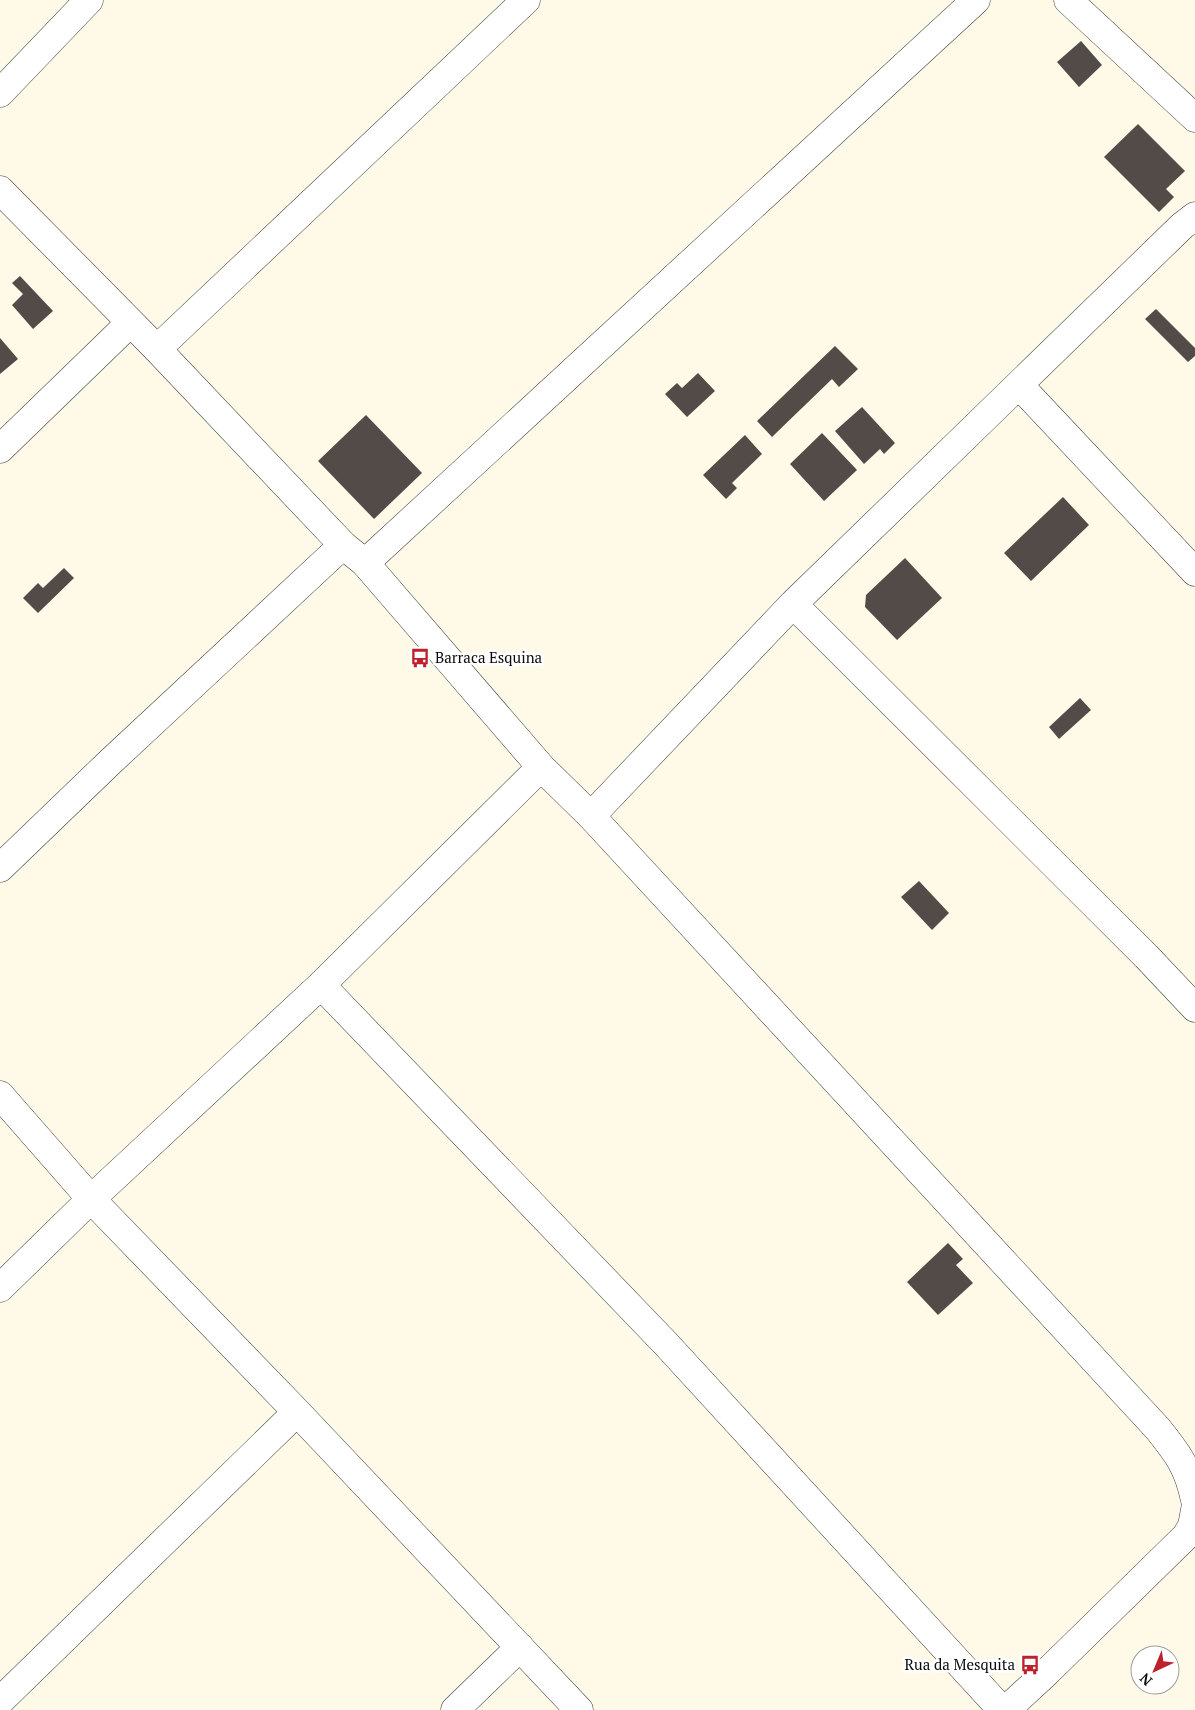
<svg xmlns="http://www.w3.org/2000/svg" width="1195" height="1710" font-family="'PT Serif',serif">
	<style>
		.building { fill: #534b47 }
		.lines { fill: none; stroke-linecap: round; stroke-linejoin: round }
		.minor-casing { stroke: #3d3d3d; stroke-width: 29 }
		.tertiary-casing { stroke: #3d3d3d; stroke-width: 29 }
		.minor { stroke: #fff; stroke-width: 28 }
		.tertiary { stroke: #fff; stroke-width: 28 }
		.labels { text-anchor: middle; stroke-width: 5; stroke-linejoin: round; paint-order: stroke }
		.poi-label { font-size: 15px; fill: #0a0a0a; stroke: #fff; text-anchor: start }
	</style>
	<rect width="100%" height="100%" fill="#fffae8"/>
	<path class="building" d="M1081,41L1102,65L1079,87L1057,62Z
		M1138,124L1185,171L1166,189L1174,197L1159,212L1104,157Z
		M20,276L53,311L33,329L12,305L23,294L12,283Z
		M1156,309L1195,348V356L1188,362L1145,319Z
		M0,338L18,359L0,374Z
		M835,346L858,369L839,387L832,379L772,437L757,421Z
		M698,373L715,391L687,417L665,394L677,383L682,388Z
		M862,407L895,443L884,454L880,449L864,464L835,431Z
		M366,415L422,473L374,519L318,461Z
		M822,433L857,470L824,501L790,464Z
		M745,435L762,454L732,483L737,488L726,499L703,475Z
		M1063,497L1089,525L1031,581L1004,553Z
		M905,558L942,598L897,640L865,607L866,595Z
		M64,568L74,578L38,613L23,598L38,583L43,588Z
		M1080,698L1091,710L1059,739L1049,727Z
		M919,881L949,913L932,930L901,897Z
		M948,1243L963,1259L956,1265L973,1283L938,1315L907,1282Z"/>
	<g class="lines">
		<defs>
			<path id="minor" d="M1068,0L1195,118
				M0,93L89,0
				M157,349L526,0
				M1019,385L1195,572
				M0,449L130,323
				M365,563L976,0
				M793,604L1146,956L1195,1008
				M591,816L793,604L1182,226L1195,216
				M0,868L109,763L343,545
				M321,985L667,1345L1002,1710
				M0,1095L91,1199L297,1412L579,1710
				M0,1288L91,1199L321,985L541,767
				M0,1701L297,1412
				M455,1710L520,1647"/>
			<path id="tertiary" d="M0,190L157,349L343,545L365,563L541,767L591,816L1158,1429C1178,1454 1188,1467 1195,1500
				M1006,1710L1047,1672L1186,1536L1192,1526L1195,1510"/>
		</defs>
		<use href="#minor" class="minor-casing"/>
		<use href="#tertiary" class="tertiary-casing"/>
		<use href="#minor" class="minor"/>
		<use href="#tertiary" class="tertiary"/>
	</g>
	<defs>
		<symbol id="bus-bare" viewBox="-9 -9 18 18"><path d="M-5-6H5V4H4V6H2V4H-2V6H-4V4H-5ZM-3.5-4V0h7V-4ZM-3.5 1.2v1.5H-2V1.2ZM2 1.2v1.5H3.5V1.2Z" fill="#bc212c" stroke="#fff" stroke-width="2.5" paint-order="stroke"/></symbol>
	</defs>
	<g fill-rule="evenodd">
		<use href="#bus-bare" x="406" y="644" width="28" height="28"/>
		<use href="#bus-bare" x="1016" y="1651" width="28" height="28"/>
	</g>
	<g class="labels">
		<g class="poi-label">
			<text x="435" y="663">Barraca Esquina</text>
			<text x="1015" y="1670" text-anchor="end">Rua da Mesquita</text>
		</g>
	</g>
	<g transform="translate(1155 1670) rotate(224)"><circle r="24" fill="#ffffff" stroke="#9d9d9d"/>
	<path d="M0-4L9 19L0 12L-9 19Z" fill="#bc212c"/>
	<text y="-8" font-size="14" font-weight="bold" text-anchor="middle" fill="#0a0a0a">N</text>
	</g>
</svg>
